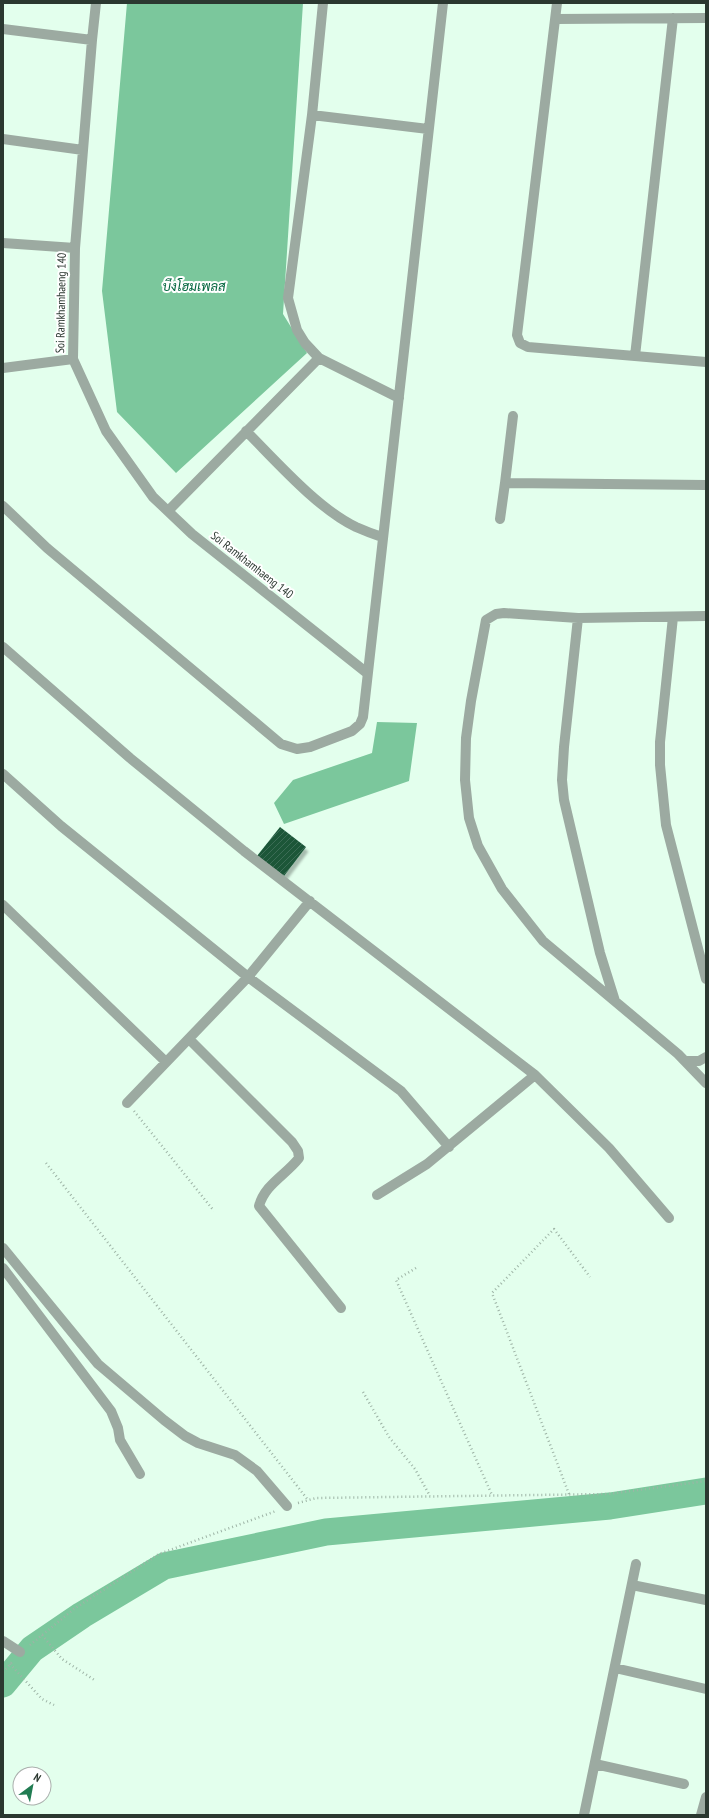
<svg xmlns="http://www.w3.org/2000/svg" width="709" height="1818" font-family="'PT Sans Narrow',Sarabun,sans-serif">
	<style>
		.water { fill: #7bc79c }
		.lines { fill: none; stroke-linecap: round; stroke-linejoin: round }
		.river { stroke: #7bc79c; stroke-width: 27 }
		.building { fill: url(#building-hatch); filter: url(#shadow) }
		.path { stroke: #9eb4a6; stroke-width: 2.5; stroke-dasharray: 1 3; stroke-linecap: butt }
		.minor { stroke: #9caaa1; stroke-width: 10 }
		.labels { text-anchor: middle; stroke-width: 4; stroke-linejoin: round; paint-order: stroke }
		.street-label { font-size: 12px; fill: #2b3830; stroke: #fff }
		.water-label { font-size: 13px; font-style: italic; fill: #03663f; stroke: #fff }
	</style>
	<defs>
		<pattern id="building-hatch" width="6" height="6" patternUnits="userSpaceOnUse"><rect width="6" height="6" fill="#1a5639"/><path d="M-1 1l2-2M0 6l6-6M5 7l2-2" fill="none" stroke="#3b6c54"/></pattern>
		<filter id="shadow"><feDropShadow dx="2.5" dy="4.5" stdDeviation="1" flood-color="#0004"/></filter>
	</defs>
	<rect width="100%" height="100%" fill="#e3ffed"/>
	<path class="water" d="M127,3H303L283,314L307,353L176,473L117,412L102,291Z
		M377,722L417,723L409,781L284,824L274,803L293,780L372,753Z"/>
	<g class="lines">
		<path class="river" d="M3,1684L32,1649L82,1615L164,1566L326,1532L610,1506L706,1491"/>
	</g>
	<path class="building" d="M280,827L306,847L284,876L257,856Z"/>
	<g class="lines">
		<path class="path" d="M134,1111L214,1211
			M46,1163L308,1500
			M416,1268L396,1280L492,1495
			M363,1392L389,1437L415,1469L430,1496
			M569,1494L492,1293L554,1229L590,1277
			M298,1503L316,1498L608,1494L706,1481
			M42,1635L62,1659L96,1681
			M30,1645L74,1609L159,1554L276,1511
			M10,1664L42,1699L54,1705
			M3,1672L13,1661"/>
		<path class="minor" d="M96,3L92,40L75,248L73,359L106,431L153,497L192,534L367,673
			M323,3L312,115L288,298L297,330L305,343L319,358L399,398
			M557,3L517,335L520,343L528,347L706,362
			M556,19L706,18
			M3,29L92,40
			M312,115L428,129
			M3,139L83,150
			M3,243L75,248
			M635,356L673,18
			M3,368L73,359
			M246,431C276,461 318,509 356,527C365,531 373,534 382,537
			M505,483L513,416
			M3,506L47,548L281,744L297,749L310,747L352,731L360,724L363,717L443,3
			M168,511L319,358
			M500,519L505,483L706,485
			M706,616L578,618L504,613L496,614L486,620L471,701L466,738L465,780L469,818L478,846L502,889L543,941L678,1054L706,1083
			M673,617L660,742V765L666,825L706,979
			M578,618L564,747L562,780L564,800L600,953L615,1001
			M3,647L130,758L244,851L535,1075L609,1148L669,1218
			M3,774L61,826L248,977L401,1091L449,1147
			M3,905L166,1062
			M189,1039L292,1142L298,1151L299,1158C286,1175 265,1184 259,1206L341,1308
			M686,1061H699L706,1057
			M127,1103L248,977L310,901
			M377,1195L427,1164L535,1075
			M3,1248L98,1364L164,1420L185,1436L198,1443L235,1455L257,1471L287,1506
			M3,1268L111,1411L118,1428L120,1440L140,1474
			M632,1585L706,1600
			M3,1641L20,1652
			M615,1668L706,1689
			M595,1764L684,1784
			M584,1815L636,1564
			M701,1815L706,1797"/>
	</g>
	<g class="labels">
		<g class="street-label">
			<text transform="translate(61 303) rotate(-89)" y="4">Soi Ramkhamhaeng 140</text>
			<text transform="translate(252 565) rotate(38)" y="4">Soi Ramkhamhaeng 140</text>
		</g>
		<g class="water-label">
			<text x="194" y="291">บึงโฮมเพลส</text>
		</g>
	</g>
	<rect width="709" height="1818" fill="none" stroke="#2b3830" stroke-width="8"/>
	<g transform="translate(32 1786) rotate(32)"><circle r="19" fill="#ffffff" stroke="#aaafac"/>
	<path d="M0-3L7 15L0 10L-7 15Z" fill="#217c52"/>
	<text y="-6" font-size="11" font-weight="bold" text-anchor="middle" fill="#2b3830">N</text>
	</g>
</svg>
